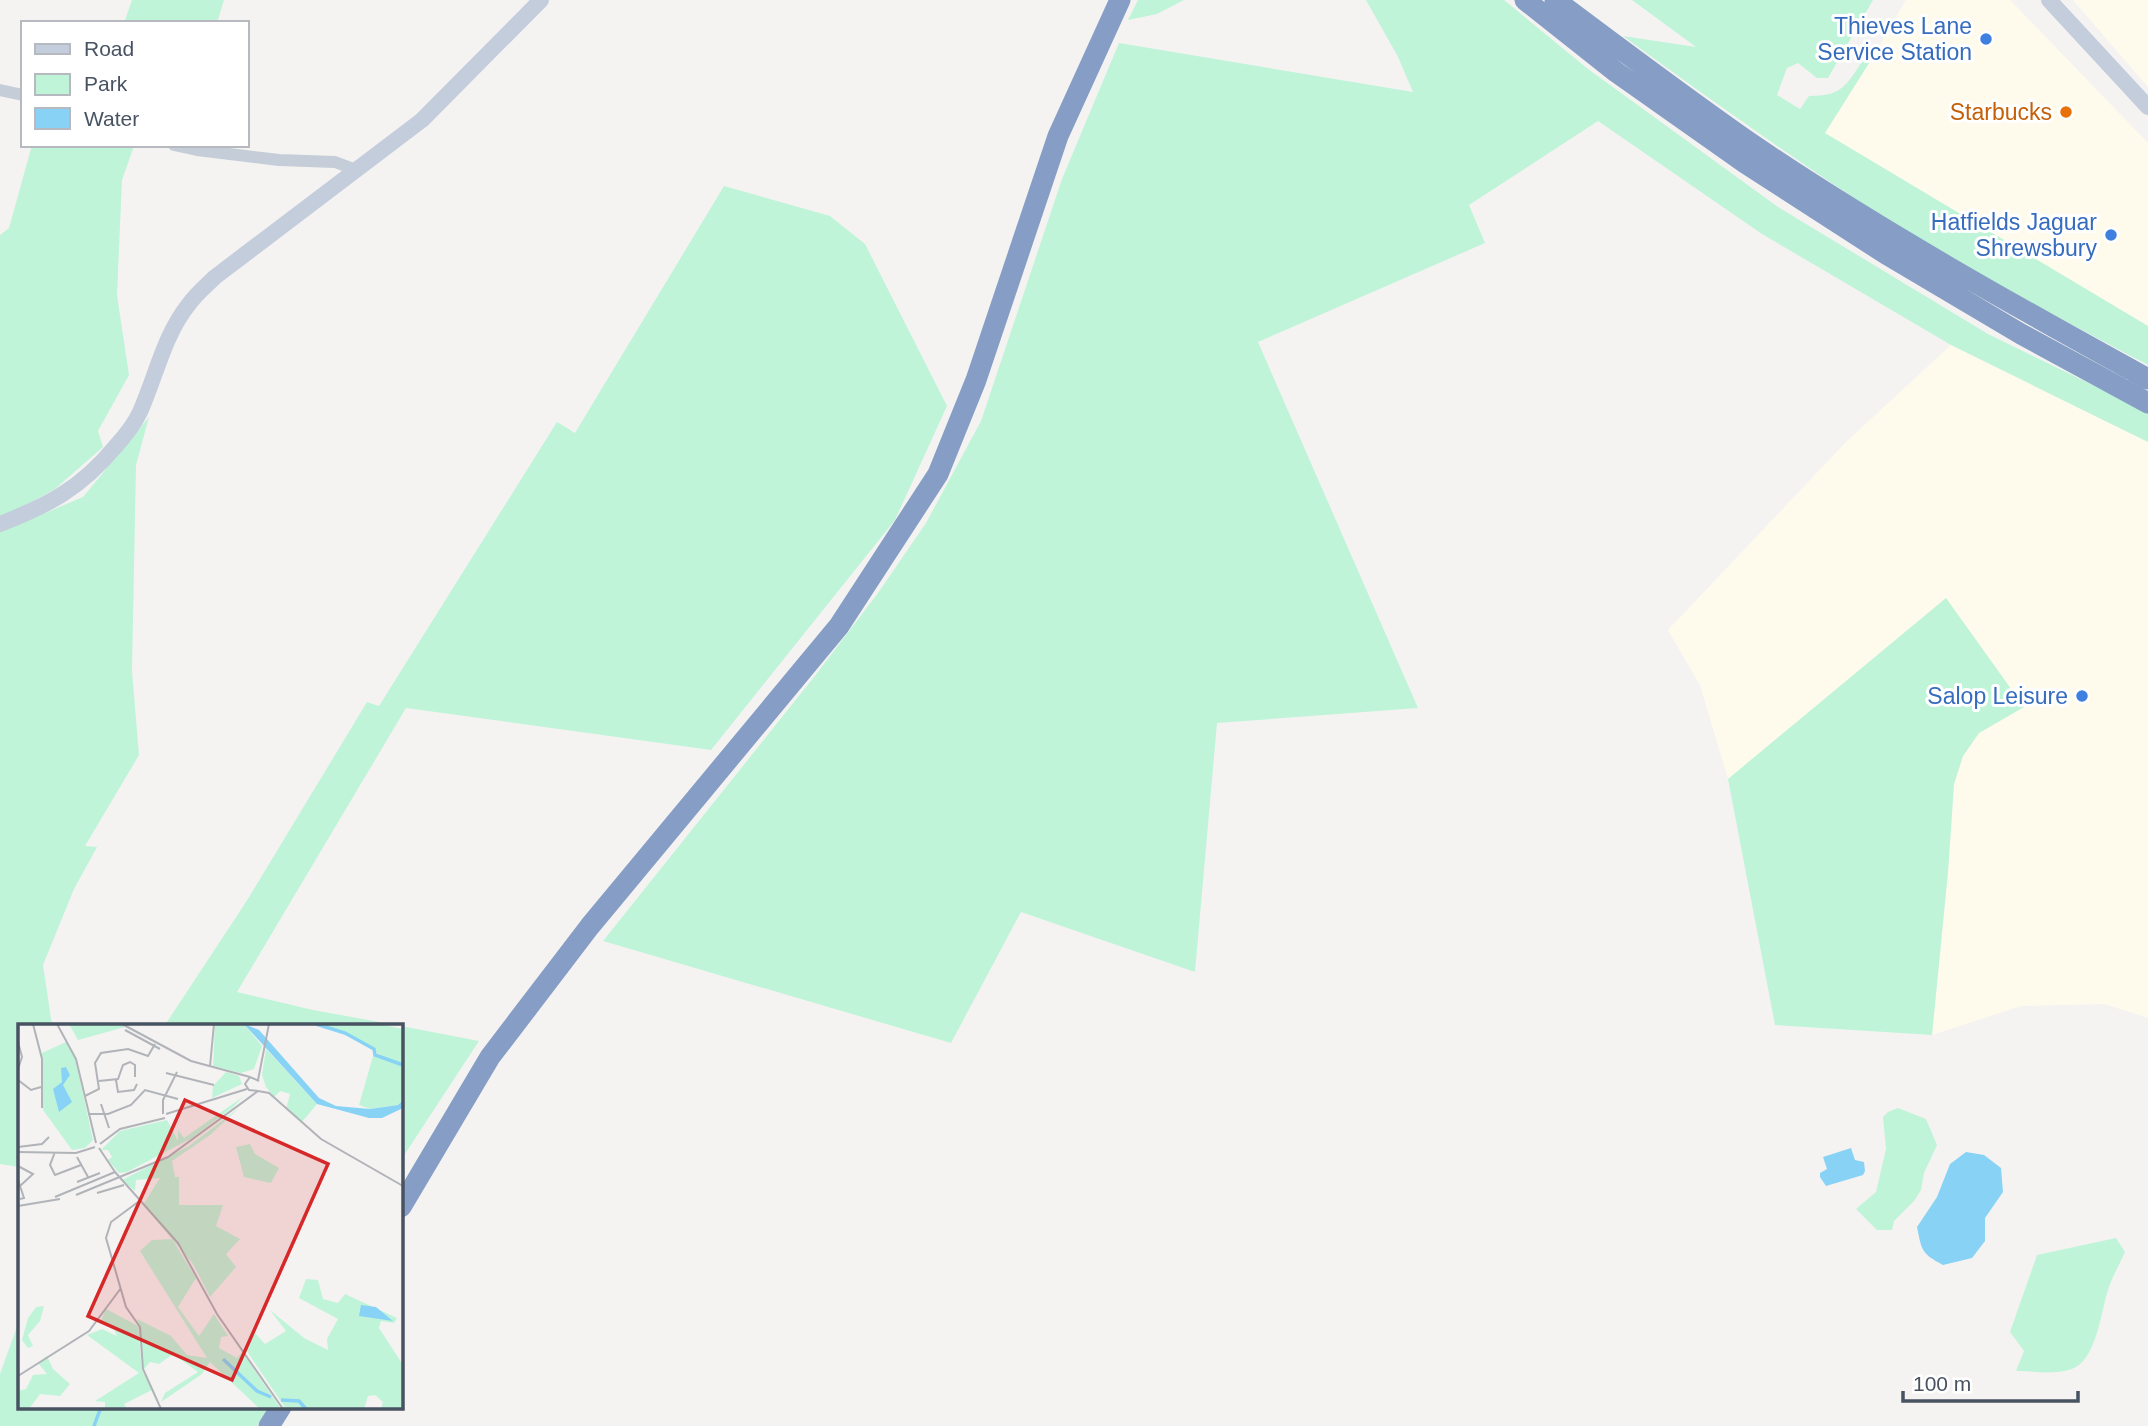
<svg xmlns="http://www.w3.org/2000/svg" width="2148" height="1426" font-family="Helvetica,sans-serif">
	<style>
		.commercial { fill: #fefbed }
		.green { fill: #bff4d9 }
		.water { fill: #88d3f5 }
		.lines { fill: none; stroke-linecap: round; stroke-linejoin: round }
		.stream { stroke: #88d3f5; stroke-width: 3.5 }
		.street { stroke: #c5cdd8; stroke-width: 12 }
		.secondary { stroke: #c4cddc; stroke-width: 16 }
		.highway { stroke: #869ec5; stroke-width: 21 }
		.shop-dot { fill: #3f7fe0; stroke: #fff; stroke-width: 2.5 }
		.food-dot { fill: #e8710a; stroke: #fff; stroke-width: 2.5 }
		.labels { text-anchor: middle; stroke-width: 6; stroke-linejoin: round; paint-order: stroke }
		.shop-label { font-size: 23px; fill: #366cbe; stroke: #fff; text-anchor: end }
		.food-label { font-size: 23px; fill: #c56008; stroke: #fff; text-anchor: end }
		.inset-river { fill: none; stroke: #88d3f5; stroke-width: 3.5 }
		.inset-road { fill: none; stroke: #b0b3b8; stroke-width: 2 }
		.view { fill: #d62828; fill-opacity: 0.15; stroke: #d62828; stroke-width: 3.5 }
		.inset-edge { fill: none; stroke: #485362; stroke-width: 3.5 }
	</style>
	<rect width="100%" height="100%" fill="#f5f3f2"/>
	<path class="commercial" d="M1906,0H2010L2148,143V326L1824,133L1871,60Z
		M2073,0H2148V87Z
		M1951,345L2148,442V1018L2105,1004L2021,1006L1932,1035L1948,872L1954,784L1963,756L1979,733L2024,707L1946,598L1728,779L1700,685L1668,630L1846,442Z"/>
	<path class="green" d="M132,0H224L217,23H124Z
		M1138,0H1184L1157,14L1128,20Z
		M1366,0H1504L1588,69L1778,207L1988,334L2148,412V442L1951,345L1762,234L1598,121L1469,205L1485,243L1258,342L1418,708L1217,723L1195,972L1021,912L951,1043L603,941L814,677L878,593L926,523L981,421L1062,179L1119,43L1413,92L1398,57Z
		M1632,0H1873L1828,78H1817L1798,63L1787,68L1777,95L1800,109L1809,96C1843,96 1846,85 1864,59L1871,60L1825,133L2148,326V365C2050,313 1951,261 1857,200C1778,148 1700,92 1623,36L1696,47Z
		M32,145L134,146L122,180L117,295L129,375L98,431L103,447L55,489L19,509L0,516V235L9,228Z
		M724,186L830,216L865,244L947,406L895,520L711,750L406,708L237,992L313,1010L396,1025H165L246,902L367,702L379,706L557,422L575,433Z
		M149,417L136,465L132,671L139,755L85,846L97,847L74,889L43,965L52,1025H19V1167L0,1164V532L83,497Z
		M1946,598L2024,707L1979,733L1963,756L1954,784L1948,872L1932,1035L1775,1025L1728,779Z
		M401,1026L479,1041L401,1160Z
		M1898,1108L1926,1119L1937,1145L1924,1173L1921,1190L1914,1201L1894,1221L1892,1230H1877L1856,1209L1876,1192L1886,1149L1883,1117L1888,1112Z
		M2116,1238L2125,1252C2120,1264 2113,1275 2109,1287C2101,1309 2098,1354 2076,1367C2059,1376 2035,1371 2016,1371L2024,1351L2010,1332L2037,1255Z
		M19,1321V1407H247L267,1411L257,1426H0V1374Z"/>
	<path class="water" d="M1851,1148L1855,1160L1864,1162L1865,1171L1863,1175L1826,1186L1820,1177V1173L1827,1169L1823,1157Z
		M1966,1152L1984,1155L2001,1168L2003,1192L1985,1218V1241L1972,1258L1943,1265C1921,1253 1922,1251 1917,1227L1937,1197L1950,1164Z"/>
	<g class="lines">
		<path class="stream" d="M94,1426L101,1407"/>
		<path class="street" d="M0,90L23,95
			M174,145L197,150L279,160L335,162L351,168L354,172"/>
		<path class="secondary" d="M2049,0L2148,107
			M0,524C49,505 81,488 115,447C125,436 134,425 140,412C156,376 164,335 189,304C196,294 207,285 215,277L422,120L541,0"/>
		<path class="highway" d="M1525,0L1616,72L1745,163L1886,254L2021,334L2148,403
			M1555,0C1622,50 1688,100 1756,147C1882,232 2015,306 2148,379
			M401,1207L490,1057L590,926L839,626L938,474L976,380L1058,136L1120,0
			M269,1426L281,1407"/>
	</g>
	<g class="shop-dot">
		<circle cx="1986" cy="39" r="7"/>
		<circle cx="2111" cy="235" r="7"/>
		<circle cx="2082" cy="696" r="7"/>
	</g>
	<circle class="food-dot" cx="2066" cy="112" r="7"/>
	<g class="labels">
		<g class="shop-label">
			<text x="1972" y="34">Thieves Lane<tspan x="1972" dy="26">Service Station</tspan></text>
			<text x="2097" y="230">Hatfields Jaguar<tspan x="2097" dy="26">Shrewsbury</tspan></text>
			<text x="2068" y="704">Salop Leisure</text>
		</g>
		<g class="food-label">
			<text x="2052" y="120">Starbucks</text>
		</g>
	</g>
	<g transform="translate(18 1024)">
		<rect width="385" height="385" fill="#f5f3f2"/>
		<path d="M51,0H103L107,3L60,16ZM197,0H226L244,22L236,45L223,49L195,42ZM302,0H361L385,5V76L380,81L352,85L341,81L355,32L365,33L328,8ZM48,18L57,34L75,116L67,124L54,126L25,86L24,29ZM248,25L299,80L284,98L268,85L272,70L262,67L256,73L248,63L244,51ZM208,48L221,52L224,60L194,74L195,62ZM226,72L215,83L174,114L109,148L101,149L90,136L94,133L90,126H83L102,107L149,96L160,117V106L166,114ZM222,83L192,111L154,137L157,153H161V181H205L198,202L222,215L208,230L218,243L192,273L175,240L125,181L142,154L118,156L117,167L104,156L171,122ZM232,120L237,130L261,144L253,159L226,153L218,123ZM154,215L178,254L160,283L181,312L196,290L210,312L203,313L201,324L219,334L224,328L263,385H242L192,338L184,350L143,378L147,369L180,348L155,330L141,340L132,338L126,345L119,295L153,312L169,331L189,334L122,227L134,216ZM288,255L300,256L305,275L320,279L327,270L379,294L376,299L363,297L361,304L385,341V385H363L365,378L357,371L350,372L346,385H268L228,326L237,309L247,320L268,307L252,286L286,314L310,326L309,315L320,295L281,274ZM26,282L22,297L10,311L15,322L10,324L4,316L10,294L18,283ZM88,285L120,302L124,346L134,366L106,380L109,385H87V378L77,377L121,349L69,311L84,305L99,312L94,301L83,297ZM29,332L35,345L52,360L42,372L22,370L11,385H0V367L8,365L15,351L29,350L20,339Z" fill="#bff4d9"/>
		<path d="M226,0L241,6L301,74L318,82L352,85L380,81L385,76V84L364,94H351L299,80ZM48,43L52,51L45,61L54,78L41,88L35,65L44,58L43,44ZM343,281L358,283L375,297L341,292Z" fill="#88d3f5"/>
		<path class="inset-river" d="M298,0L327,9L356,25L357,31L385,41M205,335L239,367L253,373M263,376L281,377L288,385"/>
		<path class="inset-road" d="M15,0L24,35V84M39,0L58,35L78,119M104,0L173,37L232,53M107,6L142,25M0,18L4,33L0,45M192,42L196,0M148,49L196,61M0,56L13,66L23,63M98,56L100,68L116,66L119,60M240,56L251,0M81,57L100,55L105,41L112,38L117,41V53M240,67L251,69L303,115L385,162M240,67L231,66L227,60L232,53L241,57M67,72L81,65L77,39L83,29L110,25L130,32L137,20M83,80L91,104M70,90H90L113,81L127,66L160,75M145,90V76L159,48M148,90L229,65M82,120L102,105L147,94M0,123L24,120L31,113M81,124L97,148M0,128L58,129L77,123M37,128L32,141L37,151L63,141M59,133L70,153M0,142L15,150L2,162M0,156L6,174L2,175M59,158L82,149M79,169L106,161M58,171L150,133L240,67M37,173L97,148L160,219L199,290L265,385M120,178L93,198L88,214L108,283L122,303L125,345L143,385M0,182L42,175M0,352L71,307L103,264"/>
		<path class="view" d="M167,76L310,140L214,356L70,292Z"/>
		<rect width="385" height="385" class="inset-edge"/>
	</g>
	<rect x="21" y="21" width="228" height="126" fill="#ffffff" stroke="#b6bac0" stroke-width="2"/>
	<rect x="35" y="44" width="35" height="10" fill="#c4cddc" stroke="#b6bac0" stroke-width="2"/>
	<text x="84" y="56" font-size="21" fill="#485362">Road</text>
	<rect x="35" y="74" width="35" height="21" fill="#bff4d9" stroke="#b6bac0" stroke-width="2"/>
	<text x="84" y="91" font-size="21" fill="#485362">Park</text>
	<rect x="35" y="108" width="35" height="21" fill="#88d3f5" stroke="#b6bac0" stroke-width="2"/>
	<text x="84" y="126" font-size="21" fill="#485362">Water</text>
	<path d="M1903 1391v10h175v-10" fill="none" stroke="#485362" stroke-width="3.5"/>
	<text x="1913" y="1391" font-size="21" fill="#485362" stroke="#ffffff" stroke-width="5" paint-order="stroke">100 m</text>
</svg>
